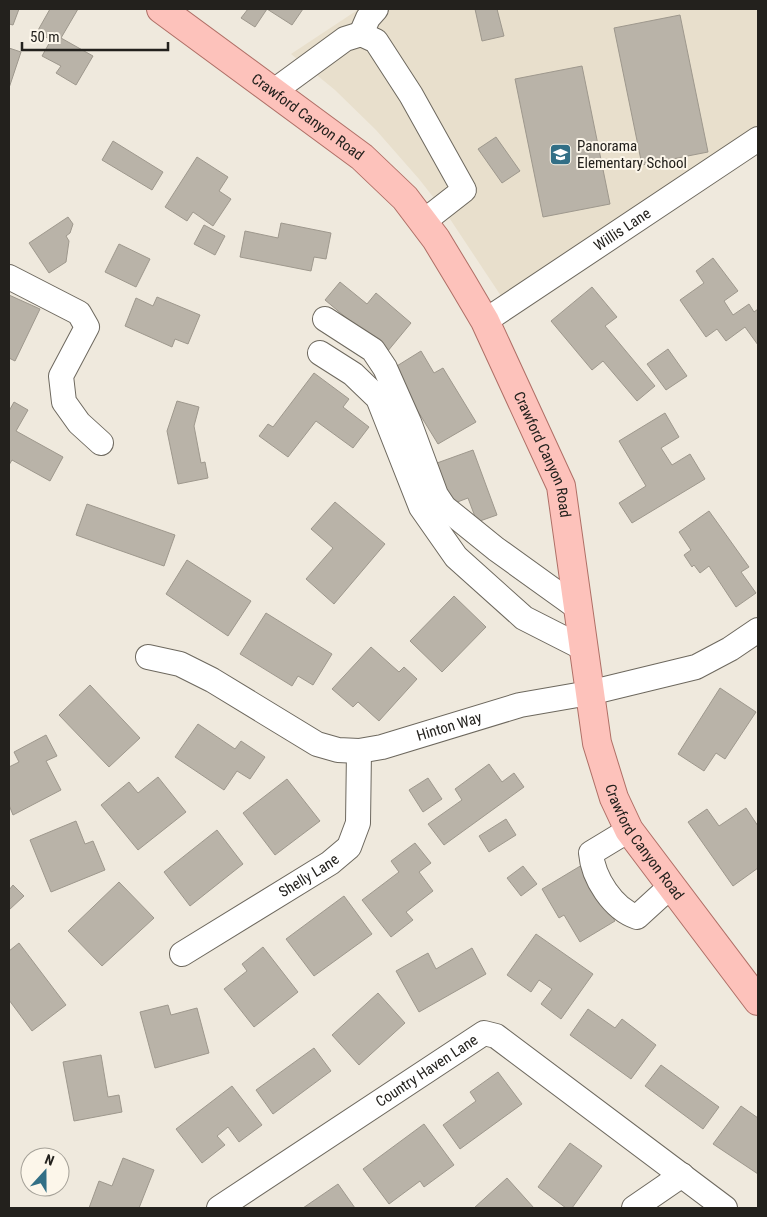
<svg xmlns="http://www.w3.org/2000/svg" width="767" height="1217" font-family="'Roboto Condensed',sans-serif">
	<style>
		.built { fill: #e8dfcc }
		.building { fill: #b9b3a8; stroke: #9e988d }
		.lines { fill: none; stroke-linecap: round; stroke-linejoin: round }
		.minor-casing { stroke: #6d685e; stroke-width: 26 }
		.major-casing { stroke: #af6f66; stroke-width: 30 }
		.minor { stroke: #fff; stroke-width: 24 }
		.major { stroke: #fdc2bb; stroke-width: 28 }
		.labels { text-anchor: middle; stroke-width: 4; stroke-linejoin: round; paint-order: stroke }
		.street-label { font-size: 15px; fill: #23211d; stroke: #fcf6ea }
		.poi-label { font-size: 15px; fill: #23211d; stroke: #fcf6ea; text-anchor: start }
	</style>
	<rect width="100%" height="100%" fill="#efe9dd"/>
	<path class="built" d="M359,9H758V131L505,302L448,216L419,179L376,130L335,90L291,54Z"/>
	<path class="building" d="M9,9H19L13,25L9,24Z
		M50,9H78L61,38L93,56L76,85L56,73L61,66L42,56L51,40L37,32Z
		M248,9H303L292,25L267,9L255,27L241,18Z
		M475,9H497L504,36L482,41Z
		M680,15L708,152L642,165L614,28Z
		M9,48L21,52L9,88Z
		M582,66L610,204L543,217L515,79Z
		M496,137L520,171L502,183L478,149Z
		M113,141L163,172L152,190L102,160Z
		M197,157L228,177L219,191L231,199L213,226L193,212L187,221L165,207Z
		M68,217L73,224L70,233L66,236L69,241L66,262L49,273L29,243Z
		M281,223L331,233L326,259L314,257L311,271L240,257L245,231L278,238Z
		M204,225L225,236L215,255L194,244Z
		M119,244L150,259L136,287L105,272Z
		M713,258L738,291L724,301L733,315L749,304L754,312L758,309V345L745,327L726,341L717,329L706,337L680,300L704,283L696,271Z
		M340,282L367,304L376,293L411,323L387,352L325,300Z
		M592,287L617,317L605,326L655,386L637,401L603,361L592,370L551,321Z
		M9,295L40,309L15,361L9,358Z
		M157,297L200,315L188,344L175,339L172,347L125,326L136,298L153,306Z
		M668,349L687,376L666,390L647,364Z
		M421,351L434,373L443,368L476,422L438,444L392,369Z
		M314,373L349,399L343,407L369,427L353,448L316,421L288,457L259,436L268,424L273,427Z
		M177,401L199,407L194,426L201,463L205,462L208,478L178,484L167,431Z
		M14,402L28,410L16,431L63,457L50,481L12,460L9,465V411Z
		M665,413L679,437L661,448L672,465L690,454L705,479L632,523L619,503L646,486L619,441Z
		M473,450L497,515L477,522L468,498L452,504L437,463Z
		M335,502L385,544L334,604L306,579L333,548L311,529Z
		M87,504L175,535L164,566L76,535Z
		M709,511L749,567L741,572L756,593L736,607L709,566L700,573L694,565L692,567L684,555L691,550L679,532Z
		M187,560L251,601L228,636L166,594Z
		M454,596L486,627L442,672L410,641Z
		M266,613L332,654L313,685L298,676L292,686L240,654Z
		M371,647L399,672L404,667L417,679L379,721L358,702L353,707L332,689Z
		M90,685L140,738L109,767L59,715Z
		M720,688L756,712L725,759L716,753L704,771L678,754Z
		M198,724L235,749L241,741L265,757L250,779L237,771L224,790L175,757Z
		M46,735L57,756L46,761L61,790L13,815L9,805V767L19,762L14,752Z
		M489,764L502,782L514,773L524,787L444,845L428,824L462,800L455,789Z
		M158,777L186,812L138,850L101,805L129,782L138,793Z
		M428,778L442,799L423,812L409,790Z
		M287,779L320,821L275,855L243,813Z
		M746,808L758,826V868L733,886L688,822L707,809L719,826Z
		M506,819L516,835L489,852L479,836Z
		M76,821L85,844L93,841L105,870L51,892L30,840Z
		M217,830L243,864L190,906L164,872Z
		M415,843L431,863L419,872L433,891L406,912L413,920L391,937L362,900L399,872L391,861Z
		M582,865L615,921L580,942L564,915L559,918L542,889Z
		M523,866L537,884L521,896L507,878Z
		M119,882L154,918L102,966L68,931Z
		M13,885L24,896L9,910V890Z
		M344,896L372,934L314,976L286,939Z
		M536,934L593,974L561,1019L541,1004L552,989L539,980L531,992L507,975Z
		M19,943L66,1005L32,1031L9,1000V951Z
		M263,947L298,992L254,1027L224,989L247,971L242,964Z
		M472,948L486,974L419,1012L396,971L428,953L436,969Z
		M378,993L405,1023L359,1065L332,1035Z
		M168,1005L171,1015L197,1008L209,1053L155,1068L140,1012Z
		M588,1009L615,1028L622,1019L656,1045L631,1079L570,1035Z
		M314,1048L331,1071L273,1114L256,1090Z
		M101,1055L108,1097L119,1095L122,1112L74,1121L63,1062Z
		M661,1065L719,1107L703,1129L645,1086Z
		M498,1072L522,1104L460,1149L443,1125L476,1101L470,1092Z
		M232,1086L262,1125L239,1142L228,1127L217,1136L225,1145L202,1163L176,1129Z
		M741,1106L758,1118V1174L713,1144Z
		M424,1124L454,1165L424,1187L420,1181L389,1204L363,1169Z
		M570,1143L602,1166L572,1208H566L538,1187Z
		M123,1158L154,1170L139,1208H89L99,1181L112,1186Z
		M507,1178L534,1208H474Z
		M338,1184L355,1208H303Z"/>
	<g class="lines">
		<defs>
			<g id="minor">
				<path d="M361,34L368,18L376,9"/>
				<path d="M274,91L345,39L361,34L376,41L411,95L464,190L423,222"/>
				<path d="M9,277L79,313L87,327L61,376L64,402L79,423L101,443"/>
				<path d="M325,319L373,350L385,368L409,422L436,495L444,507L496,549L578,608"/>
				<path id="s1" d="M485,321L758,139"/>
				<path d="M320,353L353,374L378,398L421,507L456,557L524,618L583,648"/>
				<path id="s2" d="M148,657L180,664L212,680L317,744L338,750L359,751L382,747L520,705L589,693L696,667L730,649L758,630"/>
				<path d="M629,830L591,853C593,878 613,909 637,917L671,886"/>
				<path id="s3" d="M182,954L330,863L349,847L358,823L359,751"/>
				<path id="s4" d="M219,1208L484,1033L496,1036L725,1208"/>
				<path d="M634,1208L682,1175"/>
			</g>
			<g id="major">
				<path id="s5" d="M161,9L362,157L405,198L436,239L462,282L485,321L561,486L597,743L614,798L629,830L758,1001"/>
			</g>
		</defs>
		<use href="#minor" class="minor-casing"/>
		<use href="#major" class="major-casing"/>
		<use href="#minor" class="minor"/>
		<use href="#major" class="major"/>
	</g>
	<defs>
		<symbol id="school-square" viewBox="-11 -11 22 22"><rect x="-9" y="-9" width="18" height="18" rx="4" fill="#326f86" stroke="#fcf6ea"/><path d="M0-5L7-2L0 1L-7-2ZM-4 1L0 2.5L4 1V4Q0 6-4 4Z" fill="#fff"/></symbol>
	</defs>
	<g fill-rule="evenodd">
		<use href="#school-square" x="548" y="142" width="25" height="25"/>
	</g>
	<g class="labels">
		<g class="street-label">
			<text dy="5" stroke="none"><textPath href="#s5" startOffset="182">Crawford Canyon Road</textPath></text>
			<text dy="5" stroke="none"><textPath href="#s1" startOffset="165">Willis Lane</textPath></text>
			<text dy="5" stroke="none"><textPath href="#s5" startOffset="602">Crawford Canyon Road</textPath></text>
			<text dy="5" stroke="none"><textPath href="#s2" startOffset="328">Hinton Way</textPath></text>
			<text dy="5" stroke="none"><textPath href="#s5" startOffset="1008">Crawford Canyon Road</textPath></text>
			<text dy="5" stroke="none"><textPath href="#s3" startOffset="149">Shelly Lane</textPath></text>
			<text dy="5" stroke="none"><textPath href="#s4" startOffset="249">Country Haven Lane</textPath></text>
		</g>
		<g class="poi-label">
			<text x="577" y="151">Panorama<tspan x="577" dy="17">Elementary School</tspan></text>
		</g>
	</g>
	<rect width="767" height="1217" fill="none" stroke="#23211d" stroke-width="20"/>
	<g transform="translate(45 1172) rotate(21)"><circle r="24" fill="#fcf6ea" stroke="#a5a198"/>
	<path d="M0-4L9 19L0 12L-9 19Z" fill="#326f86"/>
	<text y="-8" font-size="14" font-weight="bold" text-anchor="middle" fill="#23211d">N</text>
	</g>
	<path d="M22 42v8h146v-8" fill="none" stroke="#23211d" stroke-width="2.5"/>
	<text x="30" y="42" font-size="15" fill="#23211d" stroke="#fcf6ea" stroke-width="4" paint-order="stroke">50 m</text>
</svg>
